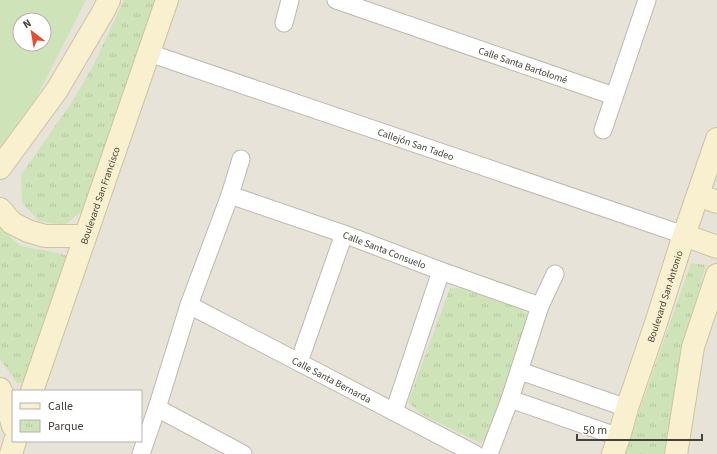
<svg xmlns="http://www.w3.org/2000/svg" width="717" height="454" font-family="'Source Sans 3',sans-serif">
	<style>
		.residential { fill: #e7e3d9; fill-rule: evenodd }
		.green { fill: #cfe3b8; fill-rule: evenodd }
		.park { fill: url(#park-tufts) }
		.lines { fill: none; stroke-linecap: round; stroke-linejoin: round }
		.street-casing { stroke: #beb9ae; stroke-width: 19 }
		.secondary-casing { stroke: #cec39f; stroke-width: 24 }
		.street { stroke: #fff; stroke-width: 17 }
		.secondary { stroke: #f9f0cf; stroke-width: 22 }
		.labels { text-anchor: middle; stroke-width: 3; stroke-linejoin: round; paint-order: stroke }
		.street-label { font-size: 10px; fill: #474239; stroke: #fff }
	</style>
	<defs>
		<pattern id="park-tufts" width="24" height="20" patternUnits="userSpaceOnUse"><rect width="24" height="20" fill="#cfe3b8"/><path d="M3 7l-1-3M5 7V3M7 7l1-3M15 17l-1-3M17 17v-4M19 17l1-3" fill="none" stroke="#b3c49f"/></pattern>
	</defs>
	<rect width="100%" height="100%" fill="#f4f1eb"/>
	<path class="residential" d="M0,0H717V454H0ZM20,20H44V44H20ZM13,391H141V441H13Z"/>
	<path class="green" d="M0,0H86L29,112L0,148ZM20,20H44V44H20Z"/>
	<path class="park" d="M124,0H160L84,209L65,225L39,221L22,203L21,175L72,102L94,64Z
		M0,222L11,238L21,246L62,254L69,257L23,382L17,383L0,359Z
		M691,263L706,265C688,327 673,390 664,454H624Z
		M450,288L475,289L521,308L529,316L489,438L480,443L421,414L408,402Z"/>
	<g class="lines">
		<defs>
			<g id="street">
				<path id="s1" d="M336,0L614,96"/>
				<path d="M284,23L290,0"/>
				<path id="s2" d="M149,53L684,235"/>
				<path d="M603,130L647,0"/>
				<path id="s3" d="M230,195L344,234L441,271L540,306"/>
				<path id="s4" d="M189,305L475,454"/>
				<path d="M299,362L344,234"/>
				<path d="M520,371L627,408"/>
				<path d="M510,399L619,437"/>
				<path d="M157,408L243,454"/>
				<path d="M394,412L441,271"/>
				<path d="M141,454L157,408L189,305L230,195L241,159"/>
				<path d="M489,454L510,399L540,306L555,274"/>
			</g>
			<g id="secondary">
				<path d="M0,168L57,90L103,12L109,0"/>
				<path d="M698,195L717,202"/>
				<path d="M0,209L12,223L28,231L45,236H85"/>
				<path d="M684,235L717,247"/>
				<path d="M0,389L7,405L13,426"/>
				<path id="s5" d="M32,391L167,0"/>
				<path d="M11,454L15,441"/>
				<path id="s6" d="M613,454L619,437L627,408L656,323L684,235L717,139"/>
				<path d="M676,454L693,347L717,275"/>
			</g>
		</defs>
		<use href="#street" class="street-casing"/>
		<use href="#secondary" class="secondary-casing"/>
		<use href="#street" class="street"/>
		<use href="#secondary" class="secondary"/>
	</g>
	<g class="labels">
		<g class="street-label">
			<text dy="4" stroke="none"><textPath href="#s1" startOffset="198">Calle Santa Bartolomé</textPath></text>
			<text dy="4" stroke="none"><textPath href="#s2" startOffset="282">Callejón San Tadeo</textPath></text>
			<text dy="4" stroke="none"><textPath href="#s5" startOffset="207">Boulevard San Francisco</textPath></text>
			<text dy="4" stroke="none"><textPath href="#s3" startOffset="164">Calle Santa Consuelo</textPath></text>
			<text dy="4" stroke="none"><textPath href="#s6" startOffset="166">Boulevard San Antonio</textPath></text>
			<text dy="4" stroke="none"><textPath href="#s4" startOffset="161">Calle Santa Bernarda</textPath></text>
		</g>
	</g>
	<rect x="12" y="390" width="130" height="52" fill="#ffffff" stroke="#b5b3b0"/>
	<rect x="20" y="403" width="20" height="6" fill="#f9f0cf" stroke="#b5b3b0"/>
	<text x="48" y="410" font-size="12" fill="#474239">Calle</text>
	<rect x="20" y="420" width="20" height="12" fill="url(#park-tufts)" stroke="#b5b3b0"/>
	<text x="48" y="430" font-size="12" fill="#474239">Parque</text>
	<g transform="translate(32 32) rotate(329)"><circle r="19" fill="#ffffff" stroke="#b5b3b0"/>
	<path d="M0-3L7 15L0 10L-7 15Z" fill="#e44f31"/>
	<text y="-6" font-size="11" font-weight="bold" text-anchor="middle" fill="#474239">N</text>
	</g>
	<path d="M577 434v6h125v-6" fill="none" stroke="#474239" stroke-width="2"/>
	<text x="583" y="434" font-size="12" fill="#474239" stroke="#ffffff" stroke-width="3" paint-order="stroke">50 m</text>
</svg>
